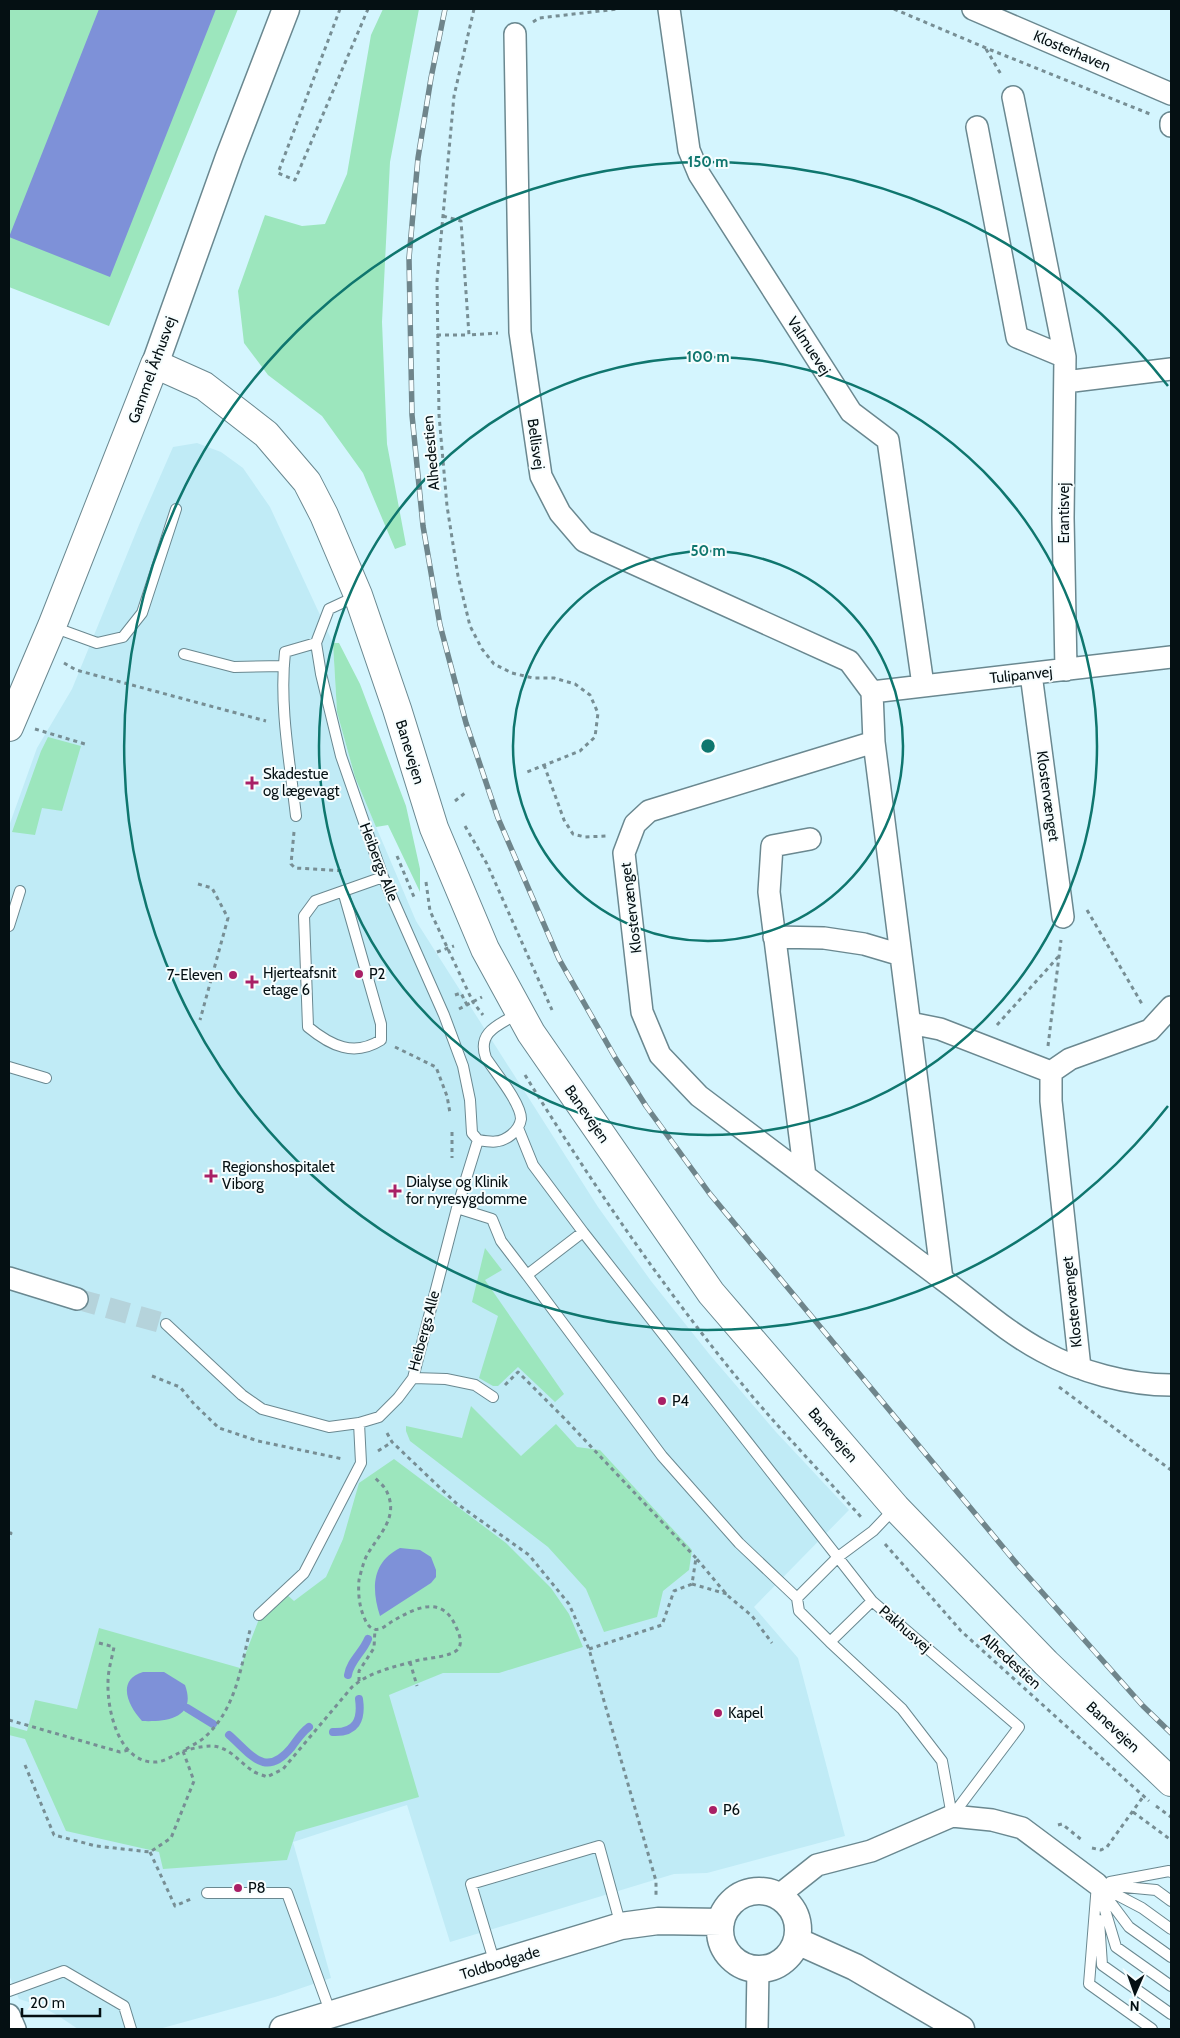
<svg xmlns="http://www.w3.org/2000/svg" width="1180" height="2038" font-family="Cabin,sans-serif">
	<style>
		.built { fill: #c0ebf6 }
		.green { fill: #9ce6bd }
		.water { fill: #7e91d8 }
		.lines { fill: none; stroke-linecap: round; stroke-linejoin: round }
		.stream { stroke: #7e91d8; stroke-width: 8 }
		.minor-tunnel { stroke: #b5d3db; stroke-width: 21; stroke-dasharray: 21 11; stroke-linecap: butt }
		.service-casing { stroke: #6a8890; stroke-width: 12 }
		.minor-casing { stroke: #6a8890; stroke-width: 24 }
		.tertiary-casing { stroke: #6a8890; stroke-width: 29 }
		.secondary-casing { stroke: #6a8890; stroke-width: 30 }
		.path { stroke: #778e94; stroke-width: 3; stroke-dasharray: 4 4; stroke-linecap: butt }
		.service { stroke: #fff; stroke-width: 10 }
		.minor { stroke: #fff; stroke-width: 21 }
		.tertiary { stroke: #fff; stroke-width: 26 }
		.secondary { stroke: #fff; stroke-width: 28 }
		.rail-casing { stroke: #6f858b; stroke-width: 5.5 }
		.rail { stroke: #f6fdfe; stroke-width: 4; stroke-dasharray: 11; stroke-linecap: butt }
		.ring { fill: none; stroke: #0f766e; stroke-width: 2.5 }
		.poi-dot { fill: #a92066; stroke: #f6fdfe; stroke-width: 2 }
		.labels { text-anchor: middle; stroke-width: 4; stroke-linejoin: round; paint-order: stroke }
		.street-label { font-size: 15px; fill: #051013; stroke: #f6fdfe }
		.poi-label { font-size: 15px; fill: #051013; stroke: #f6fdfe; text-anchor: start }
		.centre { fill: #0f766e; stroke: #f6fdfe; stroke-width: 2.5 }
		.ring-label { font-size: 15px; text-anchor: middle; font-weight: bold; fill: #0f766e; stroke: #f6fdfe; stroke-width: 4; stroke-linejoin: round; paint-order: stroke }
	</style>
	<rect width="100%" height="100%" fill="#d4f5fe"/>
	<path class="built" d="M197,443L221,452L243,468L270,507L333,643L337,712L355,777L416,921L598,1207L651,1281L710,1355L776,1432L849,1510L754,1607L798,1658L845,1836L707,1873L674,1874L450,1942L407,1805L293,1842L331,1978L275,1997L159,2029H78L57,2015L38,2005L19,1999L9,1975V826L37,748L72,689L139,525L173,447Z"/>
	<path class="green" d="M9,9H238L109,326L9,287Z
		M383,9H419L390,162L382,322L387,444L406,545L395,549L363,473L322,416L268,375L244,343L238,291L265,215L302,226L325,224L347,174L371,35Z
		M333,643H339L360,684L406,806L420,869V892L388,825L376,827L355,777L337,712Z
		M48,737L81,746L62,811L42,808L35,835L12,832L41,751Z
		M485,1248L502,1270L485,1280L564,1394L555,1402L518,1367L498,1386H493L479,1378L498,1316L472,1302Z
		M471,1406L521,1456L556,1424L577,1447L600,1450L692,1550L689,1570L663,1591L657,1617L604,1632L586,1589L548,1547L410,1441L406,1431V1426L462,1438Z
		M394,1459L506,1543L551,1588L569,1614L583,1647L499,1673H443L389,1695L419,1797L296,1832L287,1860L163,1869L159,1852L66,1831L25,1739L9,1735V1726L27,1731L35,1700L77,1709L99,1628L240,1668L259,1619L285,1593L294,1601L326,1577L343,1539L359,1483Z"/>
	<path class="water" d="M99,9H216L110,277L9,237Z
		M400,1548L420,1550L431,1557L436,1570V1577L431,1583L380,1616C371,1588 372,1562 400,1548Z
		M143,1672H164L185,1685C197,1718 167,1722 142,1721C128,1706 116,1680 143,1672Z"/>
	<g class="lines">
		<path class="stream" d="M348,1675C350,1661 363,1652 368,1639
			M187,1708L213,1724
			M333,1732C356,1733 362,1720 359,1699
			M229,1735C251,1754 265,1779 291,1748C297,1740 301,1733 309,1727"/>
		<path class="minor-tunnel" d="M77,1299L166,1324"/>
		<defs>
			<path id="service" d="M357,596L329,609L316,643L321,674L341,756L383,877L444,1015L463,1066L470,1100L472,1133L478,1140C490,1142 500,1144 511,1135C516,1131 520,1126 521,1119C521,1103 495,1072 486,1058C476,1031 501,1024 519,1013
				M53,627L97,643L123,637L142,613L176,509
				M184,654L234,667L284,666
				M296,816C290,763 279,706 285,652L316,643
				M343,891L381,1024V1040C354,1057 331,1046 308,1027L304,916L315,901L383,877
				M9,926L20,891
				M9,1067L46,1078
				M518,1128L533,1165L583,1232
				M457,1208L492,1219L501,1241L527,1275
				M166,1324L242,1395L262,1409L329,1427L359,1423L379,1417L398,1398L413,1378L457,1208L478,1140
				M413,1378L446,1379L475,1385L493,1397
				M797,1598L739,1543L662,1456L527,1275L583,1232L872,1601
				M872,1601L1019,1727L952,1816L942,1761L902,1709L830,1642Z
				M259,1615L304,1573L361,1463L359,1423
				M830,1642L799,1611L797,1598L838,1557L873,1531L894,1509
				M1110,1882L1169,1871L1171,1872
				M1097,1884L1089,1984L1152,2029
				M1103,1885L1156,1890L1171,1901
				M1100,1886L1142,1908L1171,1929
				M1099,1890L1116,1947L1171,1986
				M1102,1891L1129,1927L1171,1957
				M207,1893H287L331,2014
				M1099,1920L1102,1965L1171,2014
				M495,1964L471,1884L599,1846L621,1926
				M9,1991L64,1971L124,2006L131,2029"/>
			<path id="minor" d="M669,9L689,150L699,174L851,412L888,440L923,685
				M973,9L1171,94
				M515,34L520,332L541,476L560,513L584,541L849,661L872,692
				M1013,97L1065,357L1063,518L1066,670
				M1171,123V126
				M977,127L1017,337L1065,357
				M1065,382L1171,369
				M1031,674L1063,917
				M872,692L874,742L942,1279C975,1303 1006,1332 1042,1351C1080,1372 1128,1385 1171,1385
				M872,692L1171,657
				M874,742L649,811L635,824L624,853L642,1012L660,1055L699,1096L942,1279
				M774,937L824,938L864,944L901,955
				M910,1023L940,1029L1051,1072
				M805,1176L769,892L772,846L810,839
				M9,1278L77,1299
				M1080,1368L1051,1101V1072L1070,1059L1150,1030L1171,1007
				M778,1896L817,1865L871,1851L952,1816L992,1820L1022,1828L1097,1884
				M9,2015L15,2029
				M757,2029L758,1969"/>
			<path id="tertiary" d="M155,364L229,157L286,9
				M720 1930a39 39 0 1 1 78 0a39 39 0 1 1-78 0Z
				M797,1941L855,1967L961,2029
				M283,2029L621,1926L658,1921L721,1922"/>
			<path id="secondary" d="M9,727L52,626L155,364L204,386L266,434L307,482L324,515L358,595L397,709L434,828L485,949L531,1033L711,1293L896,1508L1046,1663L1171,1782"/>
		</defs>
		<use href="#service" class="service-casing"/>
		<use href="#minor" class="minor-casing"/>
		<use href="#tertiary" class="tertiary-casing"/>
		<use href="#secondary" class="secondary-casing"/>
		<path class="path" d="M340,9L278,173L295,180L368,9
			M474,9L454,96L437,281L439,415L447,506L458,576L470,626L482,649L494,664L512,673L533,678H554L575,684L590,695L598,713L595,737L580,751L527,772
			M894,9L986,48L1150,114
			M533,22L539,18L618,9
			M986,49L1002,76
			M443,216L461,221L469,335L498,333
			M437,335H469
			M64,663L76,670L266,721
			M35,729L85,744
			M544,765L564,820L573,834L585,837L606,836
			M455,801L465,793
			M465,826L487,864L552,1010
			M294,832L291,864L295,868L345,871
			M397,856L414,897
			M426,882L430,911L473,1002L483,1015
			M198,884L212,888L228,918L200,1020
			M1087,910L1142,1004
			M437,952L454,946
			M455,995L461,993L467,1005
			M459,1009L482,997
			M997,1025L1058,957
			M1048,1046L1061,940
			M395,1047L436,1067L447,1096L450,1113
			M525,1075C594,1187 668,1295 752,1396C787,1437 825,1477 861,1517
			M452,1132V1158
			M152,1376L180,1387L194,1404L219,1428L258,1441L343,1459
			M505,1385L518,1372L564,1418L696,1558
			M1059,1387L1171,1470
			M387,1433L392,1442L456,1503L529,1555L569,1604L589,1649L656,1881V1895
			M378,1451L392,1442
			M9,1533H11L9,1539
			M885,1544L961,1631L1149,1801
			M692,1584L727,1594
			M99,1643L114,1647C112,1658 108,1670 108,1682C107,1709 118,1760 152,1762C163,1763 172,1756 181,1752C189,1749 202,1746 211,1746C229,1746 240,1763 253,1771C257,1774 263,1775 267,1777L283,1769L352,1687C369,1672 394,1667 415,1661C426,1658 452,1657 458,1649C463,1643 459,1633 456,1627C443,1595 416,1607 393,1621C389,1623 385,1627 380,1629C371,1631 367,1625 364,1617C359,1606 358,1592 359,1580C361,1572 363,1563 367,1555C379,1534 400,1517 386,1490C383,1485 377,1480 373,1476
			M589,1649L662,1625L674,1591L692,1584L696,1558L727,1595L752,1616L772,1643
			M410,1662L417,1686
			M359,1681V1671L374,1648L375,1629
			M9,1720L120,1752L129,1750
			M25,1765L54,1835L96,1846L150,1852L171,1838L194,1781L183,1751C190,1746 200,1742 206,1736C236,1708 241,1667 250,1630
			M1156,1806L1171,1817
			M1133,1812L1171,1840
			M1058,1825L1062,1824L1083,1841
			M1092,1848L1101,1850L1107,1847L1143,1797
			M150,1852L175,1906L191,1899"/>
		<use href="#service" class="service"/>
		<use href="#minor" class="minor"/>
		<use href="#tertiary" class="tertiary"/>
		<use href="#secondary" class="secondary"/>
		<defs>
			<path id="rail" d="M445,9L431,78L418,158L409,258L412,415L423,526L440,625L466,723L498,818L559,959L616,1059L646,1106L710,1194L1017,1564L1143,1706L1171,1733"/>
		</defs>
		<use href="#rail" class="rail-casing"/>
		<use href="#rail" class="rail"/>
	</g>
	<g class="ring">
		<circle cx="708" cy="746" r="195"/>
		<circle cx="708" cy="746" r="389"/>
		<path d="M1168 1106A584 584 0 1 1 1168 386"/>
	</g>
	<g class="poi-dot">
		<path d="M249.5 775.5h5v5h5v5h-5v5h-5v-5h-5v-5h5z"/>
		<circle cx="359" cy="974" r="5"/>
		<circle cx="233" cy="975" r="5"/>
		<path d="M249.5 974.5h5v5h5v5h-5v5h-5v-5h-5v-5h5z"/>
		<path d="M208.5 1168.5h5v5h5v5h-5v5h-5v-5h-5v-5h5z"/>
		<path d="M392.5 1183.5h5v5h5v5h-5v5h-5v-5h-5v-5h5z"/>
		<circle cx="662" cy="1401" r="5"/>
		<circle cx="718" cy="1713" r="5"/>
		<circle cx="713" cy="1810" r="5"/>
		<circle cx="238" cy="1888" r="5"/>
	</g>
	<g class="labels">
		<g class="street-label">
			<text transform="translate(1072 51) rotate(23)" y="5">Klosterhaven</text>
			<text transform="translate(809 346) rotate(57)" y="5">Valmuevej</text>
			<text transform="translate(152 370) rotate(-70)" y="5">Gammel Århusvej</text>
			<text transform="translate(536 444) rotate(82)" y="5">Bellisvej</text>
			<text transform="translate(431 453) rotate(-95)" y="5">Alhedestien</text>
			<text transform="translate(1064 513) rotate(-90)" y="5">Erantisvej</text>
			<text transform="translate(1021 675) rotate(-6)" y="5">Tulipanvej</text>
			<text transform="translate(410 752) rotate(73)" y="5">Banevejen</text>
			<text transform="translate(1048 796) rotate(82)" y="5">Klostervænget</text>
			<text transform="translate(379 862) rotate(69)" y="5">Heibergs Alle</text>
			<text transform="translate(631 908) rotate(-97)" y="5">Klostervænget</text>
			<text transform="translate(587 1114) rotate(55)" y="5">Banevejen</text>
			<text transform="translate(1072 1302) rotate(-96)" y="5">Klostervænget</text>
			<text transform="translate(424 1331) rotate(-75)" y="5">Heibergs Alle</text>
			<text transform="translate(833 1435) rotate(49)" y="5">Banevejen</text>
			<text transform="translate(905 1629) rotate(41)" y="5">Pakhusvej</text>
			<text transform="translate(1011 1661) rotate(42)" y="5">Alhedestien</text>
			<text transform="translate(1113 1727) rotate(43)" y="5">Banevejen</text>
			<text transform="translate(500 1963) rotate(-17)" y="5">Toldbodgade</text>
		</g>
		<g class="poi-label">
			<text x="263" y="779">Skadestue<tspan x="263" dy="17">og lægevagt</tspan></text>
			<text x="263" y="978">Hjerteafsnit<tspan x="263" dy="17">etage 6</tspan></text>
			<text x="369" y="979">P2</text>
			<text x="223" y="980" text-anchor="end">7-Eleven</text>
			<text x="222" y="1172">Regionshospitalet<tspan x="222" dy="17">Viborg</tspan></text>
			<text x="406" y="1187">Dialyse og Klinik<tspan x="406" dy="17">for nyresygdomme</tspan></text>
			<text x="672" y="1406">P4</text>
			<text x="728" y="1718">Kapel</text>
			<text x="723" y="1815">P6</text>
			<text x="248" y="1893">P8</text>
		</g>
	</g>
	<circle cx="708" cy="746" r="8" class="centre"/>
	<g class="ring-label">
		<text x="708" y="167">150 m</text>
		<text x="708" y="362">100 m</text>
		<text x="708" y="556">50 m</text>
	</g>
	<rect width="1180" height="2038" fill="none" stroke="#051013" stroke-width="20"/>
	<g transform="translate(1135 1993) rotate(182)" stroke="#f6fdfe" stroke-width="4" paint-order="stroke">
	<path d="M0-4L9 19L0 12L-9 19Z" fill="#051013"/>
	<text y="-8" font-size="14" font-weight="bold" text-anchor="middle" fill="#051013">N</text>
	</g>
	<path d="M22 2008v8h78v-8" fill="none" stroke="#051013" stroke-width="2.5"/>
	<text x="30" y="2008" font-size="15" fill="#051013" stroke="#f6fdfe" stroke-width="4" paint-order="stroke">20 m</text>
</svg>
